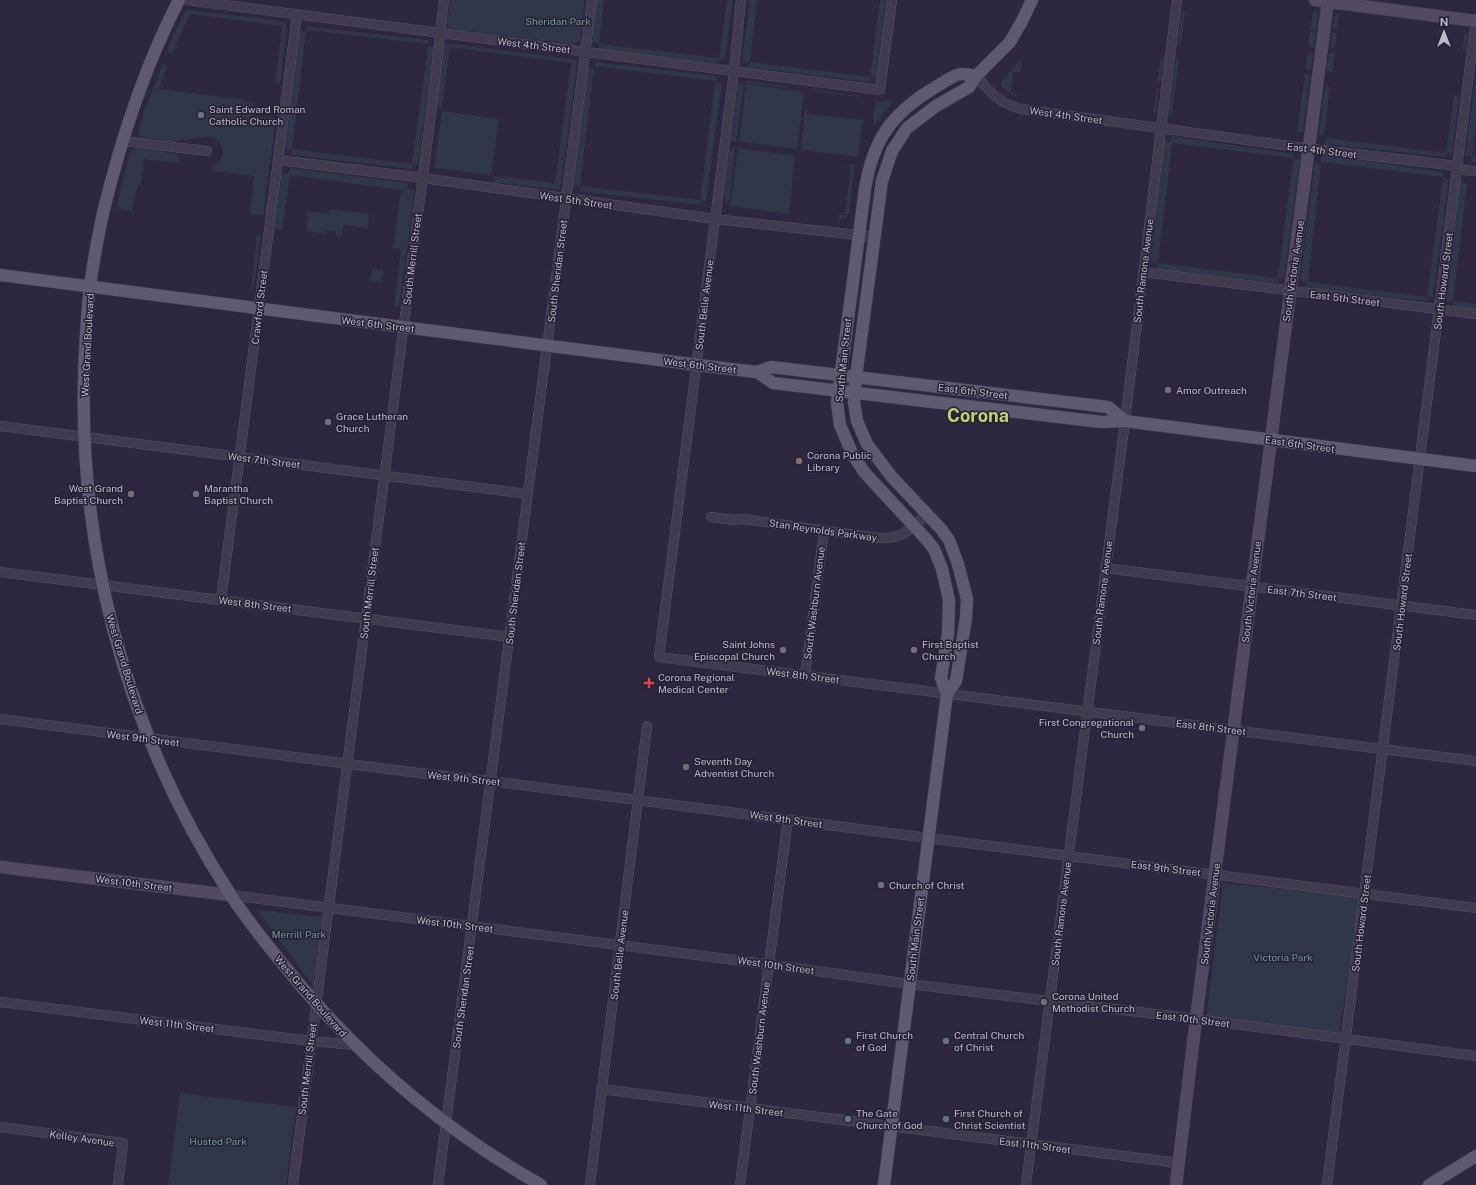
<svg xmlns="http://www.w3.org/2000/svg" width="1476" height="1185" font-family="'Public Sans',sans-serif">
	<style>
		.green { fill: #2f3748 }
		.lines { fill: none; stroke-linecap: round; stroke-linejoin: round }
		.street-casing { stroke: #595367; stroke-width: 10 }
		.secondary-casing { stroke: #484256; stroke-width: 13 }
		.primary-casing { stroke: #484256; stroke-width: 13 }
		.street { stroke: #413b50; stroke-width: 9 }
		.secondary { stroke: #524a63; stroke-width: 12 }
		.primary { stroke: #605a70; stroke-width: 12 }
		.worship-dot { fill: #6b7280; stroke: #262035; stroke-width: 1.5 }
		.education-dot { fill: #8d6e63; stroke: #262035; stroke-width: 1.5 }
		.health-dot { fill: #e0444e; stroke: #262035; stroke-width: 1.5 }
		.labels { text-anchor: middle; stroke-width: 3; stroke-linejoin: round; paint-order: stroke }
		.park-label { font-size: 10px; fill: #709a97; stroke: #262035 }
		.street-label { font-size: 10px; fill: #beb8ca; stroke: #262035 }
		.poi-label { font-size: 10px; fill: #beb8ca; stroke: #262035; text-anchor: start }
		.town-label { font-size: 18px; font-weight: bold; fill: #c3d16d; stroke: #262035 }
	</style>
	<rect width="100%" height="100%" fill="#2e2740"/>
	<path class="green" d="M450,0H585L580,42L572,44L451,29L447,24Z
		M597,0H604L599,44L719,58L727,0H733L725,59H719V63L598,49L599,44L592,43Z
		M750,0H757L750,62L870,77L880,0H886L876,78L870,77V82L748,67L750,62L742,61Z
		M189,10L281,21L286,23L287,28L280,84L275,83L282,26L190,14L172,54L167,53L169,45L184,13Z
		M1182,11H1185L1181,43H1178Z
		M1316,11L1318,16L1316,30L1310,29L1313,12Z
		M1339,13L1337,30L1332,29L1334,17Z
		M307,26L428,40V44L306,30Z
		M300,31L306,32L292,149L412,164L428,46H434L418,165L413,164L412,169L291,155L292,150L285,149Z
		M1310,31L1316,32L1314,48L1308,47Z
		M1465,31L1468,35L1466,50H1462Z
		M1332,33H1337L1335,48L1330,47Z
		M446,43L571,59L576,60L577,64L561,185L559,190L494,182L495,176L555,183L571,63L450,47L442,107H436L444,46Z
		M1308,52L1313,53L1311,70L1305,69Z
		M1329,53H1335L1332,72L1326,71Z
		M1161,58H1164L1161,81L1157,82Z
		M1176,58L1179,59L1172,115L1168,116Z
		M1020,60L1022,61L1020,72H1013L1011,93L1017,94V97L1002,88L1001,82Z
		M595,62L716,76V81L594,66Z
		M163,64L167,66L159,89L246,100V102H254L253,115L276,118L263,215L250,214L254,176L214,171L211,165C216,164 221,162 222,156C225,148 220,139 211,137C201,136 190,140 180,141C172,142 163,140 155,139C149,138 143,138 138,133L143,114Z
		M588,68H594L580,186L700,200L715,82L722,83L706,201L701,200L700,205L579,191L580,186L573,185Z
		M1305,74H1310L1303,132H1297Z
		M1476,76V124L1472,156L1476,157V162H1471L1472,156H1465Z
		M746,81L786,86V88L746,83Z
		M740,84H744L736,142L731,141L738,85Z
		M746,84L804,92L797,149L739,142Z
		M1325,86L1330,87L1324,135H1319Z
		M1157,88H1159L1156,114L1153,112Z
		M812,90L862,96L860,97L810,91Z
		M1454,95L1459,96V98L1452,153H1446V157L1325,144L1326,138L1446,153Z
		M890,99L893,102L874,126L873,117L876,101L883,102Z
		M805,110H807V114L863,120L858,157L801,150Z
		M442,111L499,119L491,175L434,168Z
		M1171,136L1294,154L1293,158L1172,143L1158,263L1278,278L1293,160H1300L1284,279L1278,278V283L1157,269L1158,263H1151L1164,142H1170Z
		M135,148L178,154L180,163L144,159L141,185H138L137,190H136L132,211L116,209L130,153Z
		M730,148H735L729,202L725,204L724,194Z
		M738,148L795,156L789,214L730,206Z
		M1322,155L1443,172V177L1321,162Z
		M1315,161L1321,164L1308,282L1427,297L1443,178L1449,179L1433,297H1428L1427,301L1306,288L1307,282L1300,281Z
		M846,164L855,165L849,213L846,218L838,220L839,215H845L851,167L845,165Z
		M290,168L408,183V189L415,190L399,307L394,306L401,249L393,248L401,190L290,175L282,230L275,229L282,173L289,174Z
		M1460,181L1467,184L1453,301L1476,304V309L1452,307L1453,301H1446Z
		M330,209L369,214L368,228L343,225L342,237L336,236V231L326,230L325,234L306,231L308,216L305,215L306,211L329,214Z
		M257,235H261L253,291H251Z
		M372,269L383,270L382,282L370,281Z
		M1223,883L1360,897L1339,1035L1206,1018Z
		M257,910L322,917L313,986Z
		M180,1093L296,1107L286,1185H168Z"/>
	<g class="lines">
		<defs>
			<path id="street" d="M187,0L880,90L892,0
				M741,0L733,79L659,657L1476,761
				M976,76C990,92 999,103 1021,109L1297,147L1449,165L1464,170L1476,171
				M122,141L207,151
				M278,160L423,178L715,219L875,237
				M1143,272L1476,314
				M0,426L528,494
				M711,517L733,520L742,519L871,537C901,541 906,533 927,514
				M1105,568L1476,615
				M0,572L510,637
				M221,600L297,14
				M805,675L824,531
				M0,719L419,773L491,781L928,838L1476,908
				M230,895L774,965L909,984L1196,1019L1476,1056
				M0,1002L311,1041L355,1045
				M601,1089L1179,1163
				M0,1127L123,1143L118,1185
				M293,1185L432,106L444,0
				M438,1185L592,0
				M590,1185L647,726
				M740,1185L788,819
				M1026,1185L1125,421L1177,0
				M1327,1185L1476,19"/>
			<path id="secondary" d="M1315,0L1476,21
				M0,867L230,895
				M1176,1185L1196,1019L1328,0"/>
			<path id="primary" d="M179,0C144,67 121,139 103,213C98,237 93,262 90,287C88,303 87,319 86,335C72,533 123,731 232,897C247,920 264,941 282,963C354,1053 440,1128 541,1185
				M0,275L722,368L757,372L773,383L1101,422L1125,421L1476,466
				M757,372L771,367L1108,407L1125,421
				M947,694L956,681L966,618L967,599L958,564L949,540L941,529L891,476L867,444L857,421L854,402L856,377L882,181L892,151L907,128L936,106L969,87L976,76L1010,42L1022,21L1032,0
				M884,1185L947,694L941,678L948,634L949,600L942,569L934,549L927,540L864,472L852,453L840,425L837,403L865,189C873,140 891,114 934,88C940,85 954,74 961,74C966,74 971,75 976,76
				M1429,1185L1476,1156"/>
		</defs>
		<use href="#street" class="street-casing"/>
		<use href="#secondary" class="secondary-casing"/>
		<use href="#primary" class="primary-casing"/>
		<use href="#street" class="street"/>
		<use href="#secondary" class="secondary"/>
		<use href="#primary" class="primary"/>
	</g>
	<g class="worship-dot">
		<circle cx="201" cy="115" r="4"/>
		<circle cx="1168" cy="390" r="4"/>
		<circle cx="328" cy="422" r="4"/>
		<circle cx="131" cy="494" r="4"/>
		<circle cx="196" cy="494" r="4"/>
		<circle cx="783" cy="650" r="4"/>
		<circle cx="914" cy="650" r="4"/>
		<circle cx="1142" cy="728" r="4"/>
		<circle cx="686" cy="767" r="4"/>
		<circle cx="881" cy="885" r="4"/>
		<circle cx="1044" cy="1002" r="4"/>
		<circle cx="848" cy="1041" r="4"/>
		<circle cx="946" cy="1041" r="4"/>
		<circle cx="848" cy="1119" r="4"/>
		<circle cx="946" cy="1119" r="4"/>
	</g>
	<circle class="education-dot" cx="799" cy="461" r="4"/>
	<path class="health-dot" d="M647 677h4v4h4v4h-4v4h-4v-4h-4v-4h4z"/>
	<g class="labels">
		<g class="park-label">
			<text x="558" y="25">Sheridan Park</text>
			<text x="299" y="938">Merrill Park</text>
			<text x="1283" y="961">Victoria Park</text>
			<text x="218" y="1145">Husted Park</text>
		</g>
		<g class="street-label">
			<text transform="translate(534 45) rotate(7)" y="4">West 4th Street</text>
			<text transform="translate(1066 115) rotate(8)" y="4">West 4th Street</text>
			<text transform="translate(1322 150) rotate(7)" y="4">East 4th Street</text>
			<text transform="translate(576 200) rotate(8)" y="4">West 5th Street</text>
			<text transform="translate(412 259) rotate(-83)" y="4">South Merrill Street</text>
			<text transform="translate(557 271) rotate(-83)" y="4">South Sheridan Street</text>
			<text transform="translate(1143 271) rotate(-83)" y="4">South Ramona Avenue</text>
			<text transform="translate(1293 271) rotate(-82)" y="4">South Victoria Avenue</text>
			<text transform="translate(1443 281) rotate(-83)" y="4">South Howard Street</text>
			<text transform="translate(1345 298) rotate(7)" y="4">East 5th Street</text>
			<text transform="translate(704 305) rotate(-83)" y="4">South Belle Avenue</text>
			<text transform="translate(259 307) rotate(-83)" y="4">Crawford Street</text>
			<text transform="translate(378 324) rotate(7)" y="4">West 6th Street</text>
			<text transform="translate(87 345) rotate(-87)" y="4">West Grand Boulevard</text>
			<text transform="translate(843 360) rotate(-84)" y="4">South Main Street</text>
			<text transform="translate(700 365) rotate(7)" y="4">West 6th Street</text>
			<text transform="translate(973 391) rotate(7)" y="4">East 6th Street</text>
			<text transform="translate(1300 444) rotate(8)" y="4">East 6th Street</text>
			<text transform="translate(264 460) rotate(7)" y="4">West 7th Street</text>
			<text transform="translate(823 530) rotate(8)" y="4">Stan Reynolds Parkway</text>
			<text transform="translate(1251 592) rotate(-83)" y="4">South Victoria Avenue</text>
			<text transform="translate(369 593) rotate(-83)" y="4">South Merrill Street</text>
			<text transform="translate(515 593) rotate(-83)" y="4">South Sheridan Street</text>
			<text transform="translate(1102 593) rotate(-83)" y="4">South Ramona Avenue</text>
			<text transform="translate(1302 593) rotate(7)" y="4">East 7th Street</text>
			<text transform="translate(1402 602) rotate(-83)" y="4">South Howard Street</text>
			<text transform="translate(814 603) rotate(-83)" y="4">South Washburn Avenue</text>
			<text transform="translate(255 604) rotate(7)" y="4">West 8th Street</text>
			<text transform="translate(125 664) rotate(73)" y="4">West Grand Boulevard</text>
			<text transform="translate(803 675) rotate(7)" y="4">West 8th Street</text>
			<text transform="translate(1211 727) rotate(7)" y="4">East 8th Street</text>
			<text transform="translate(143 738) rotate(7)" y="4">West 9th Street</text>
			<text transform="translate(464 778) rotate(6)" y="4">West 9th Street</text>
			<text transform="translate(786 819) rotate(8)" y="4">West 9th Street</text>
			<text transform="translate(1166 868) rotate(7)" y="4">East 9th Street</text>
			<text transform="translate(134 883) rotate(7)" y="4">West 10th Street</text>
			<text transform="translate(1061 914) rotate(-83)" y="4">South Ramona Avenue</text>
			<text transform="translate(1210 914) rotate(-83)" y="4">South Victoria Avenue</text>
			<text transform="translate(1361 923) rotate(-83)" y="4">South Howard Street</text>
			<text transform="translate(455 924) rotate(7)" y="4">West 10th Street</text>
			<text transform="translate(915 939) rotate(-83)" y="4">South Main Street</text>
			<text transform="translate(619 955) rotate(-83)" y="4">South Belle Avenue</text>
			<text transform="translate(776 965) rotate(8)" y="4">West 10th Street</text>
			<text transform="translate(311 996) rotate(49)" y="4">West Grand Boulevard</text>
			<text transform="translate(463 997) rotate(-82)" y="4">South Sheridan Street</text>
			<text transform="translate(1193 1019) rotate(7)" y="4">East 10th Street</text>
			<text transform="translate(177 1024) rotate(7)" y="4">West 11th Street</text>
			<text transform="translate(759 1038) rotate(-83)" y="4">South Washburn Avenue</text>
			<text transform="translate(307 1069) rotate(-83)" y="4">South Merrill Street</text>
			<text transform="translate(746 1108) rotate(7)" y="4">West 11th Street</text>
			<text transform="translate(82 1138) rotate(8)" y="4">Kelley Avenue</text>
			<text transform="translate(1035 1145) rotate(7)" y="4">East 11th Street</text>
		</g>
		<g class="poi-label">
			<text x="209" y="113">Saint Edward Roman<tspan x="209" dy="12">Catholic Church</tspan></text>
			<text x="1176" y="394">Amor Outreach</text>
			<text x="336" y="420">Grace Lutheran<tspan x="336" dy="12">Church</tspan></text>
			<text x="807" y="459">Corona Public<tspan x="807" dy="12">Library</tspan></text>
			<text x="123" y="492" text-anchor="end">West Grand<tspan x="123" dy="12">Baptist Church</tspan></text>
			<text x="204" y="492">Marantha<tspan x="204" dy="12">Baptist Church</tspan></text>
			<text x="775" y="648" text-anchor="end">Saint Johns<tspan x="775" dy="12">Episcopal Church</tspan></text>
			<text x="922" y="648">First Baptist<tspan x="922" dy="12">Church</tspan></text>
			<text x="658" y="681">Corona Regional<tspan x="658" dy="12">Medical Center</tspan></text>
			<text x="1134" y="726" text-anchor="end">First Congregational<tspan x="1134" dy="12">Church</tspan></text>
			<text x="694" y="765">Seventh Day<tspan x="694" dy="12">Adventist Church</tspan></text>
			<text x="889" y="889">Church of Christ</text>
			<text x="1052" y="1000">Corona United<tspan x="1052" dy="12">Methodist Church</tspan></text>
			<text x="856" y="1039">First Church<tspan x="856" dy="12">of God</tspan></text>
			<text x="954" y="1039">Central Church<tspan x="954" dy="12">of Christ</tspan></text>
			<text x="856" y="1117">The Gate<tspan x="856" dy="12">Church of God</tspan></text>
			<text x="954" y="1117">First Church of<tspan x="954" dy="12">Christ Scientist</tspan></text>
		</g>
		<g class="town-label">
			<text x="978" y="422">Corona</text>
		</g>
	</g>
	<g transform="translate(1444 32)" stroke="#262035" stroke-width="3" paint-order="stroke">
	<path d="M0-3L7 15L0 10L-7 15Z" fill="#beb8ca"/>
	<text y="-6" font-size="11" font-weight="bold" text-anchor="middle" fill="#beb8ca">N</text>
	</g>
</svg>
